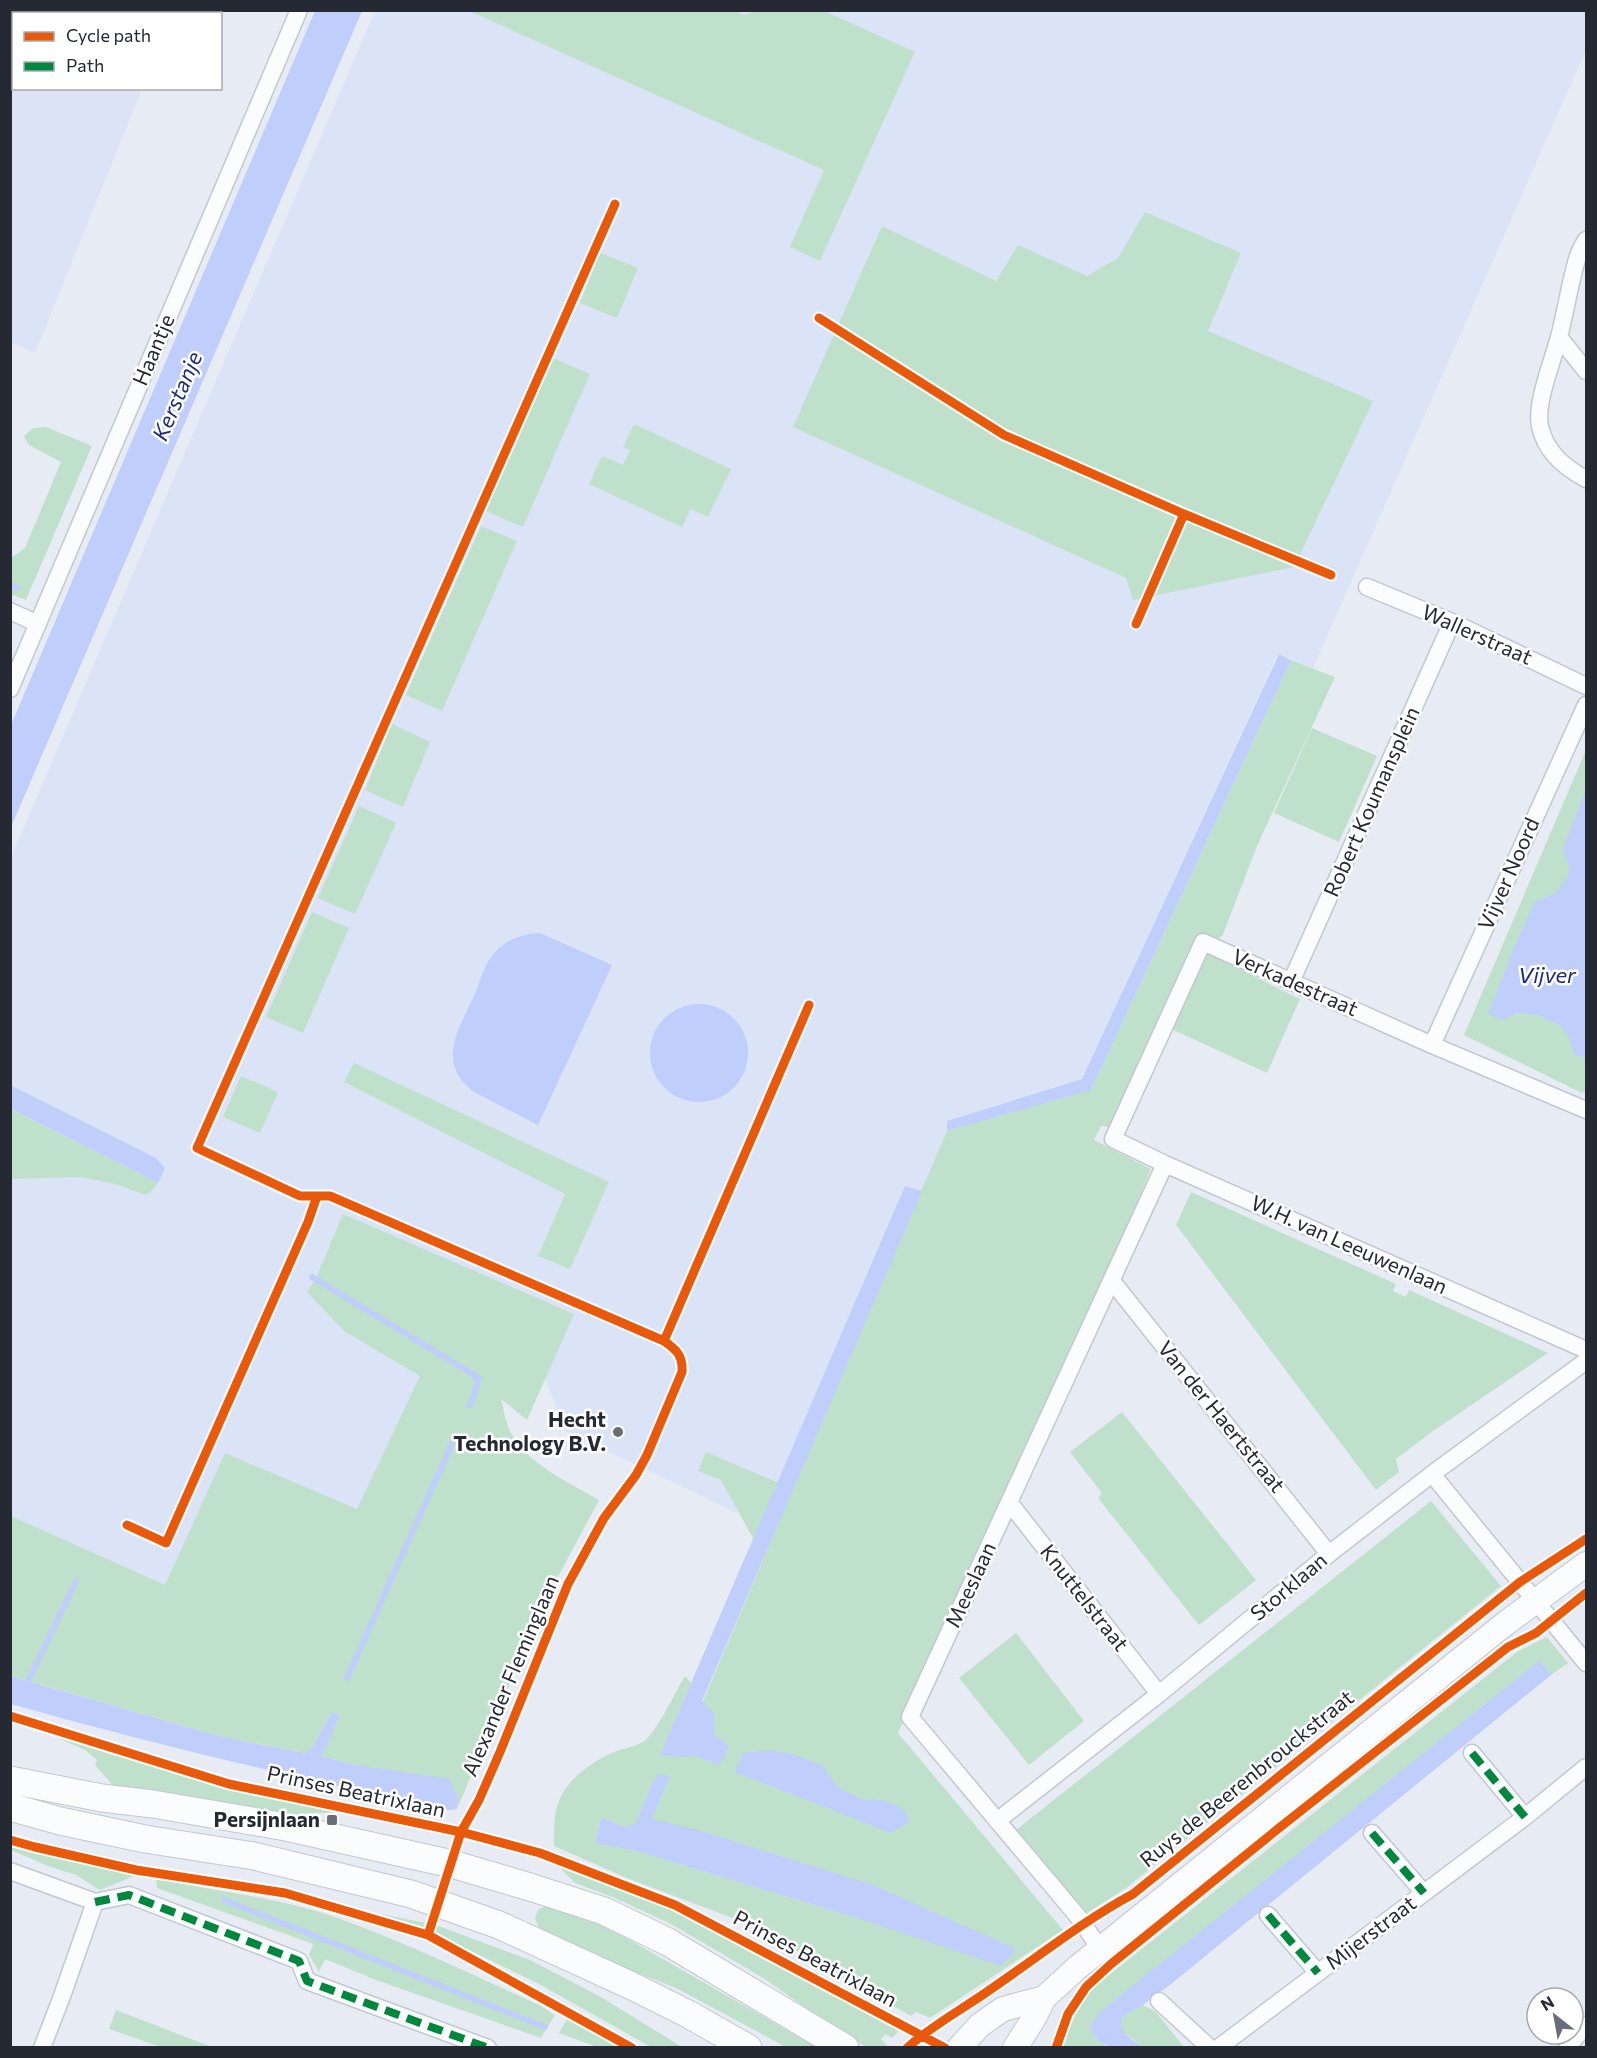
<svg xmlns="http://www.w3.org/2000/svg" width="1597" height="2058" font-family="Commissioner,sans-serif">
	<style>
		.built { fill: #dbe3f7 }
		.green { fill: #bfe1cb; fill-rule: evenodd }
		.water { fill: #bfcefa }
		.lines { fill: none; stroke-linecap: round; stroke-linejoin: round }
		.stream { stroke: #bfcefa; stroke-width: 6 }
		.minor-casing { stroke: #c3c7d0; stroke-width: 19 }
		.secondary-casing { stroke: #c3c7d0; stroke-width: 26 }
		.primary-casing { stroke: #c3c7d0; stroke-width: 29 }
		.minor { stroke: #fbfcfd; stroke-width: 16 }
		.secondary { stroke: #fbfcfd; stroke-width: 24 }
		.primary { stroke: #fbfcfd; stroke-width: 27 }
		.quiet { stroke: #00873e; stroke-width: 8; stroke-dasharray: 15 8; stroke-linecap: butt }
		.cycleway-casing { stroke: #fff; stroke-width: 13 }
		.cycleway { stroke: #e8590c; stroke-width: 9 }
		.poi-dot { fill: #696d77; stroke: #fff; stroke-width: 2 }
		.labels { text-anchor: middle; stroke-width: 5; stroke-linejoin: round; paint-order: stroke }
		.street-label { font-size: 21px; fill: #252934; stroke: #fff }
		.poi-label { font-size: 21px; font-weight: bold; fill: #252934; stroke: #fff; text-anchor: end }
		.water-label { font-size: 22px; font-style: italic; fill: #1e2a7c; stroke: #fff }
	</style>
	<rect width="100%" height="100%" fill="#e7ebf4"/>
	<path class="built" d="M11,10H109L117,13L14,14V88L142,89L35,353L11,342Z
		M375,11H1586V50L1313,668L1278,654L1082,1079L947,1121V1130L922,1191L906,1186L760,1524L565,1431L515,1299L345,1683L11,1558V857Z"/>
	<path class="green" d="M735,11L744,15L755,11H824L915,52L820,261L790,247L824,170L469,11Z
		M1145,212L1241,253L1208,331L1373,401L1294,567L1133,600L1126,578L793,427L882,226L996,281L1018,245L1087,276L1118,258Z
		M600,253L638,268L617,318L580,303Z
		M553,358L590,374L523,527L486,511Z
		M634,424L731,469L708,517L691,509L682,527L589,484L602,456L623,465L630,450L623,447Z
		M46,427L92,446L26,600L11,594V558L25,548L61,462L29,445L24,436L33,428Z
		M481,526L517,541L442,711L406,695Z
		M1291,660L1335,677L1257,846L1222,937L1220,936L1219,939L1210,935L1202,939L1111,1127L1101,1126L1094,1140L1151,1169L1104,1283L898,1733L1063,1930L930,2018L916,2012L911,2016L751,1925L627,1878L554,1846C554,1831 553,1815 559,1801C567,1779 592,1762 612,1753C621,1749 634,1747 643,1742C657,1732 675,1692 685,1676L691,1683L660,1755L679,1757L764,1558L721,1480L698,1471L706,1452L793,1489L947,1131L1092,1088ZM656,1775H669L651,1819L860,1919L637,1851L595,1842L601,1818L625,1827L635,1825Z
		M392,724L430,742L403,807L365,790Z
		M1312,728L1377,756L1339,842L1274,813Z
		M1586,750V1091L1582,1093L1464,1035Z
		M359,806L396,823L355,914L318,898Z
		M312,912L349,928L303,1033L266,1017Z
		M1205,952L1300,999L1267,1073L1169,1028Z
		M354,1063L609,1182L570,1269L538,1256L565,1194L344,1082Z
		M241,1076L278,1092L260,1133L223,1117Z
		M10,1109L158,1183L151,1192L145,1195L119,1185L82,1177L11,1179Z
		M1191,1192L1396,1284L1393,1291L1406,1297L1409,1290L1548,1353L1433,1431L1396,1459L1399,1472L1376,1490L1176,1225Z
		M343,1214L574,1314L527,1420L501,1399C504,1409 505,1422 510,1431C525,1463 570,1483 599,1500L546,1599L457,1809L458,1799L356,1765L321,1757L340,1714L332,1712L311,1749L306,1753L222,1737L11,1676V1516L165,1585L225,1453L357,1509L420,1376L344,1331L307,1292L317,1276Z
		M1122,1412L1256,1580L1199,1625L1098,1498L1102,1493L1070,1452Z
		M1431,1501L1501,1586L1126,1888L1079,1918L1011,1834Z
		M1016,1633L1084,1721L1029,1765L959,1678Z
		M1547,1637L1568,1663L1551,1675L1540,1660L1394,1777L1094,2037L1107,2047L1061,2048L1063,2037L1090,1990L1517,1652Z
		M56,1737L229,1787L340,1812L282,1815L117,1790L95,1765L97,1760L85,1750Z
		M11,1834L122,1869L139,1874L100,1890L76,1875L48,1866L11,1850Z
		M563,1866L706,1924L899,2031L892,2038L886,2034L881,2039L887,2045L884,2047H866L834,2028L765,1979L671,1924L615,1898L575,1883L561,1869Z
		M156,1878C215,1892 276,1897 335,1917C405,1942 473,1975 541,2006L555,2015L541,2038L376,1980L325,1959L319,1972L309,1955L313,1944L157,1888Z
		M543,1907H548L609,1928L816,2047H786L676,1988L549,1938L539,1928L535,1918L538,1910Z
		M376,1913L436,1925L530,1960L601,1997L682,2047H651L539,1984L467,1949L407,1923Z
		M1143,2005L1156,2012L1184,2047H1143L1122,2031L1120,2025L1122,2017Z
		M116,2010L212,2047H161L109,2029Z
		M567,2019L613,2044L620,2047H597L559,2033Z"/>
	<path class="water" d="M315,11H362L11,827V725Z
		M1279,654L1291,660L1091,1090L947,1131V1121L1082,1079Z
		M1586,789V1058L1574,1055L1570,1039L1560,1025L1537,1015L1516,1013L1503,1020L1488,1014L1514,947L1535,901C1556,895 1563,889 1570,869L1563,849Z
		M540,933L612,965L538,1125L474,1092C435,1063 459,1028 475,994C480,982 484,966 492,956C503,940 522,934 540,933Z
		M650 1053a49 49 0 1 1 98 0a49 49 0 1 1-98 0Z
		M10,1085L156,1158L165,1168L158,1183L11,1109Z
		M905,1186L922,1191L702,1701L714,1714V1734L729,1746L720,1765L695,1756L678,1757L660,1755Z
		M1540,1660L1551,1675L1171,1984L1143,2005L1122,2017C1118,2033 1132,2039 1143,2047C1119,2047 1104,2053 1090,2030L1092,2022L1102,2010Z
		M10,1676L222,1737L305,1753L311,1749L332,1712L340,1714L322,1757L356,1765L450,1779L458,1799L457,1809L448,1810C300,1779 156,1745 11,1704Z
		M769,1750L793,1754L823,1766L838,1788L864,1800L874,1799L885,1801L902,1808L910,1821L891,1833L735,1772L743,1753Z
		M656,1775H670L652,1819L701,1831L870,1884L1012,1947L1016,1951L1001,1966L860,1919L637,1851L595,1843L601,1818L625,1827L635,1824Z"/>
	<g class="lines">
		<path class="stream" d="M10,585L17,588
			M312,1277L479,1378L470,1406
			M347,1678L454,1439
			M26,1686L76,1581
			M224,1900L545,2027"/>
		<defs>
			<path id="minor" d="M1586,240C1583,245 1580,250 1578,256C1570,282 1566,310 1559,337C1553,360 1535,404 1540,426C1545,451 1565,468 1586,479
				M1559,337L1586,371
				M1367,587L1452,622L1586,686
				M10,611L38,624
				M10,689L299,10
				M1291,982L1452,622
				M1432,1045L1586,705
				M1586,1110L1432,1045L1203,942L1113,1139L1165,1164L1586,1350
				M1112,1281L1329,1554
				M1432,1474L1586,1663
				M1009,1502L1159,1694
				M1472,1753L1525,1817
				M997,1821L1159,1694L1329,1554L1432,1474L1586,1361
				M1372,1833L1424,1893
				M10,1871L95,1902L129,1895L299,1961L307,1981L488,2048
				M1268,1915L1318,1973
				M1100,1949L1080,1919L910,1717L1165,1164
				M1159,2001L1210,2048
				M42,2048L62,1996L95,1902
				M1218,2048L1525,1817L1586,1767
				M1567,2048L1586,2025"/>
			<path id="secondary" d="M959,2048L980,2025L1003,2009L1044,1998
				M1015,2048L1034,2018L1044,1998L1078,1967L1506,1623L1586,1564"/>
			<path id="primary" d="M10,1780L102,1798L153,1804L286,1827L452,1864L533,1888L604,1911L668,1942L845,2048
				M10,1807L60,1821L145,1839L254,1856L411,1894L499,1925L632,1986L688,2014L748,2048"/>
		</defs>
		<use href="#minor" class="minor-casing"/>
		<use href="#secondary" class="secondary-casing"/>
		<use href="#primary" class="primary-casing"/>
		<use href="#minor" class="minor"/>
		<use href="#secondary" class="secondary"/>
		<use href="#primary" class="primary"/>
		<path class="quiet" d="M1472,1753L1525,1817
			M1372,1833L1424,1893
			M95,1902L129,1895L299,1961L307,1981L488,2048
			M1268,1915L1318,1973"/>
		<defs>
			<path id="cycleway" d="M819,318L1004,435L1184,514L1136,624
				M1184,514L1331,575
				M664,1341L809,1005
				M127,1525L166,1543L308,1222L317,1196
				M10,1716L229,1784L461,1832L540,1853L675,1905L945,2048
				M10,1840L35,1847L136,1870L285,1893L428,1935L632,2048
				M428,1935L461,1832L479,1800L500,1752L568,1584L604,1518L636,1475L647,1455L682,1372C683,1356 677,1350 664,1341L330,1196H300L197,1148L615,204
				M907,2048C932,2025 963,2009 991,1989C1038,1957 1083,1921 1133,1894L1520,1582L1586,1539
				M1056,2048L1068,2014L1086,1987L1111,1964L1279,1828L1508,1647L1536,1633L1586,1593"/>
		</defs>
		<use href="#cycleway" class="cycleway-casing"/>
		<use href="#cycleway" class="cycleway"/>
	</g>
	<g class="poi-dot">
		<circle cx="618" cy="1432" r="6"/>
		<rect x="326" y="1814" width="12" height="12" rx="3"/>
	</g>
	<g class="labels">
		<g class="street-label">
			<text transform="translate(154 350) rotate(-67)" y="7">Haantje</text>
			<text transform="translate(1477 635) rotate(24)" y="7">Wallerstraat</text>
			<text transform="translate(1372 802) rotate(-66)" y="7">Robert Koumansplein</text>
			<text transform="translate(1509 874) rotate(-66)" y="7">Vijver Noord</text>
			<text transform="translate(1295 983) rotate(24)" y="7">Verkadestraat</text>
			<text transform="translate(1349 1245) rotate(24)" y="7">W.H. van Leeuwenlaan</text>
			<text transform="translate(1221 1417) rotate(51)" y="7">Van der Haertstraat</text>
			<text transform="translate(971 1585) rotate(-65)" y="7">Meeslaan</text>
			<text transform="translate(1289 1587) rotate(-40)" y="7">Storklaan</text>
			<text transform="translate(1084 1598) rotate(52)" y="7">Knuttelstraat</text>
			<text transform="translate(511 1676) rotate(-67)" y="7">Alexander Fleminglaan</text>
			<text transform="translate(1247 1779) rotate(-39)" y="7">Ruys de Beerenbrouckstraat</text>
			<text transform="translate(356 1792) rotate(12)" y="7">Prinses Beatrixlaan</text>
			<text transform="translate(1371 1933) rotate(-37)" y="7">Mijerstraat</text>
			<text transform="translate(815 1959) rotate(28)" y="7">Prinses Beatrixlaan</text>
		</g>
		<g class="poi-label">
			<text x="606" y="1427">Hecht<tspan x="606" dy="24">Technology B.V.</tspan></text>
			<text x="320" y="1827">Persijnlaan</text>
		</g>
		<g class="water-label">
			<text transform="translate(177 396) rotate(-67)" y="8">Kerstanje</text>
			<text x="1547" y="983">Vijver</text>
		</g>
	</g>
	<rect width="1597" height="2058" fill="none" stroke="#252934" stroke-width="24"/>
	<rect x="12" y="12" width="210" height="78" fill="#ffffff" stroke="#a8a9ae" stroke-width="1.5"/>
	<rect x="24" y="32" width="30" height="9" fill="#e8590c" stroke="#a8a9ae" stroke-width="1.5"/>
	<text x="66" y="42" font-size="18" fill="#252934">Cycle path</text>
	<rect x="24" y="62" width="30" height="9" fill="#00873e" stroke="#a8a9ae" stroke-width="1.5"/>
	<text x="66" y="72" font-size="18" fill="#252934">Path</text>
	<g transform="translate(1555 2016) rotate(329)"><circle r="28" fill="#ffffff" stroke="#a8a9ae" stroke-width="1.5"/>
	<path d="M0-4.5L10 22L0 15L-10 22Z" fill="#696d77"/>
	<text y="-9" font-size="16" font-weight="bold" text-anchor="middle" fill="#252934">N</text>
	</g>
</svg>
